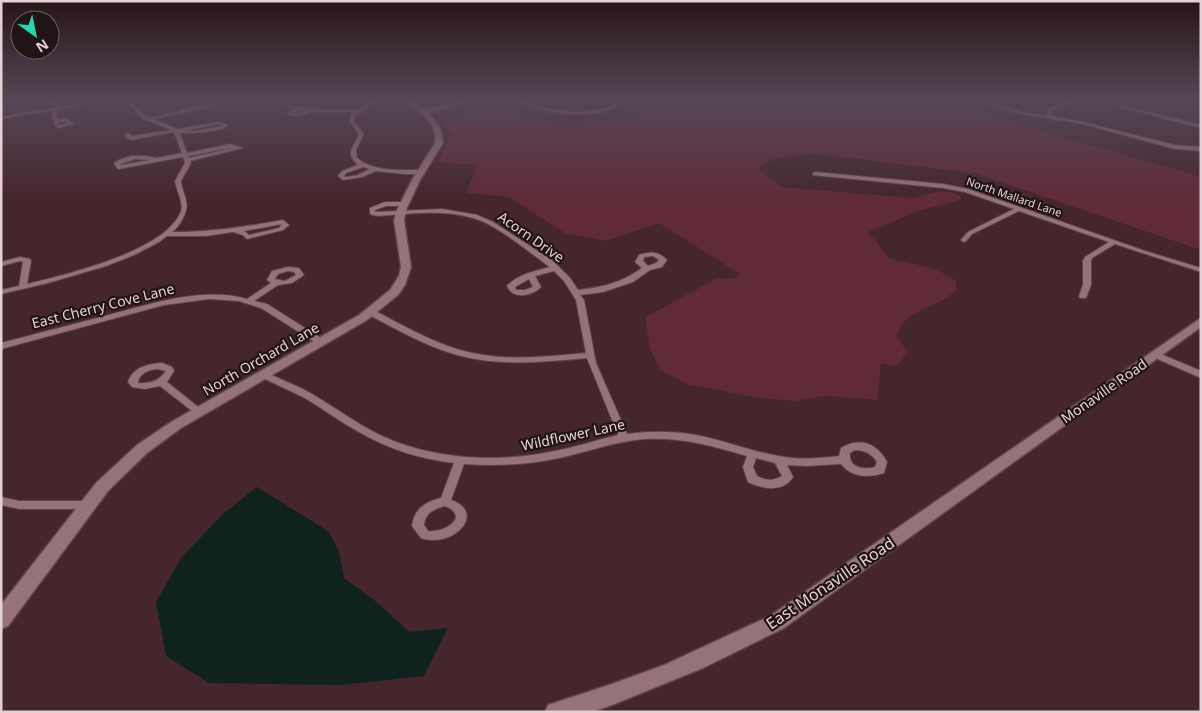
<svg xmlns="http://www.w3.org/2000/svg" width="1202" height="713" font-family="'Noto Sans',sans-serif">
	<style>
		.green { fill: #602a38 }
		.water { fill: #10221d }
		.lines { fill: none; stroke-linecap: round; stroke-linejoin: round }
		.street-casing { stroke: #5e454b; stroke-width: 2 }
		.secondary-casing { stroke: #5e454b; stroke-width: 3 }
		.street { fill: #967279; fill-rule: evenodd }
		.secondary { fill: #967279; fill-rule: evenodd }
		.labels { text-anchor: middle; stroke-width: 4.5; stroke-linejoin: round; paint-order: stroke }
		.far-street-label { font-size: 11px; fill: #e5d1d5; stroke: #211416 }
		.street-label { font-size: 14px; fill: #e5d1d5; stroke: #211416 }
		.near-street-label { font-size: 16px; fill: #e5d1d5; stroke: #211416 }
	</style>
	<rect width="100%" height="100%" fill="#44262c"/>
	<path class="green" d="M665,100H841L878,105L890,102L888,100H935L1201,177V250L974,173L811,153L776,158L757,168L782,187L914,198C927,193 952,185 962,199L940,206L924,209L868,232L890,259C914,264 936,266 956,281L957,289C939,310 904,306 897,337L908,352L897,366L881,363L877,400L825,396L795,401L761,398L689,385L660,370L650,349L645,317L716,279L735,278L740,274L659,223L607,241L565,233L509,197L466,193L477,165L438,162L451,135L442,121L499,108L536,122L567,126L641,116Z"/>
	<path class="water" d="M257,487L328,531L339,551L344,578L378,603L409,632L448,628L424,676L340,685L209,683L166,656L156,602L181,558L223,514Z"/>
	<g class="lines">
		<defs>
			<path id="street" d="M47,100H51V102C56,103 60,100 65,100L58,105V107L99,100H108L58,110L56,118L58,119H67L75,124L59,128L54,125L55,121L52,118L53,110L1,119V117L53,108L54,105L47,104ZM59,122H64L68,124L60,125Z
				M115,100C141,100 133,111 150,118L181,111L194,105L217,104L215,106L154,119L177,129L219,122L228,125C221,133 191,133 180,133L187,153L230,144L243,148L190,161L191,163L181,181C183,198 192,202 182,220C179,225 177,228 172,232C211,232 245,227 283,220L289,225L283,230L247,239L243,235L233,232L206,236H167L159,242L134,255L106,266L48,283L1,294V290L19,286L23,262L20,261L1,266V262L20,257L30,259L31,261L27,284C65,275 167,251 181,211C184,202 176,190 175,181L185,163L183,157L119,169L117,168L114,163L119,160L131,156H146L156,158L182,153L174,132L132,140L125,137L126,134L128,133L132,136L171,130L142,118L129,104ZM219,124L223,126L195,131H184ZM230,148H233L189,158L188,156ZM136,159L149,160L121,165L120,164ZM282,224L279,228L249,235L244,231Z
				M278,100H283L288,104L304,108L338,110H357L368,103L381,100H387L372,105L355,115L354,122L364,134L356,150L357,158C374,172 400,170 421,170L424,172L421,174H405L376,171L362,177L343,180L338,176L342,171L358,165C344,153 354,147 359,134L350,122L351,114L352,112H311L298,116L288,114L289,111L294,109L284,105ZM301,110L305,111L298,114L293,113ZM363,167L370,169L358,175L346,177L344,176L346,173Z
				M514,100H520L527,102L547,100L531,104C554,111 578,115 601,109C611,107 620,100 630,100C603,118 566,117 535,108C528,106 520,104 514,100Z
				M973,100H979L1022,112L1047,116V111C1055,103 1073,100 1084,100L1055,109L1051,111V116L1083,122L1175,145L1201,147V151L1175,149L1083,124L1022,114Z
				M1093,100H1100L1201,125V128Z
				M1183,100L1201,102V104L1183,101Z
				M815,172L943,184L968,189L1145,251L1201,268V272L1115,244L1092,258L1091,261V285L1086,298H1080L1079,296L1083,285V261L1085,257L1109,242L1019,211L972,234L966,241L964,242L961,240L968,232L1014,209L965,192L943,188L813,175V173Z
				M385,202H403L406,204L403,206H386L375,210V212L442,209L477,215L493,222L553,261L570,278L578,290C603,287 621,283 642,268L635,262L639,255C650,251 658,251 667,260L662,267L650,270L633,282L603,292L580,295L584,300L596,363L627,434C650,431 673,431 696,435C727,441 755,453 785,457C803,460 821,458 839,456L841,448C860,437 877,443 887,462L884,473C869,478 852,478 841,464L806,466L787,465L793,477C783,493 763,489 748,482L743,467L747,456C713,446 681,437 645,439C615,441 588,452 559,458C528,465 495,466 464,464L451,500C488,513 452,549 421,538L412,526C414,509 425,502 441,498L454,463C420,459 388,449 359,432C339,421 322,408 303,397C289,390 275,384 261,377L259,375L261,373H267C282,380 298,386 312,394C336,408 358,425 384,437C436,460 499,463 555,451C576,447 597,440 618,435L587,358C542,362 497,367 454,354C423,345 395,328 367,314L366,312L367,310H373C401,324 429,341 460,350C501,362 544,357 586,353L576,300L564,281L554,271L535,276L541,287C532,296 513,300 507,286C518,274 535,271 550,267L547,265C528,251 494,223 473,218C442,209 408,214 377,216L370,214V208ZM653,256L659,260L656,263L648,266L643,261L644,257ZM529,279L533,287L525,290H516L515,287ZM855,450C865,450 872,454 877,462L875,467C864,470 848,468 850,453ZM756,458L775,463L782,476C773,481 766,481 757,476L753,467ZM445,506C470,516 446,533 428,531L424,525C425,513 434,509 445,506Z
				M288,267L299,268L304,275L292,283L278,285L254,301L267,304L324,340L325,342L324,344H318L261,308L239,301L209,299L164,305L1,349V343C36,334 70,325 105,316C148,305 202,286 247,299L271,283L267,280L272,271ZM288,271L294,272L296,275L285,281L275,279L278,274Z
				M1156,352L1201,371V378L1153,357L1152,355L1153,353Z
				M162,363L172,367L174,371L167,382L202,410L204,412L202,414H196L160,386L145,389L132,387L128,382C133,367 148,364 162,363ZM157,369L166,371C159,381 150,384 138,383C139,373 149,370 157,369Z
				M1,497L19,501H88L92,502L94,505L92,508L88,509H19L1,505Z"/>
			<path id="secondary" d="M404,100H411L425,109L471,100H482L429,113L441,130L443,143L420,180L406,210L404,220L411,267L405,285L398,295L367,320L181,428L147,453L108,491L8,626L1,629V605L96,483L137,445L171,422L359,315L390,290L399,276L401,267L394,220L397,210L412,180L435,143C437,120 419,113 404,100Z
				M1201,318V327L784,628L703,668L612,705L592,712H545L548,705L612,684L664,665L770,616Z"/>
		</defs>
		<use href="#street" class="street-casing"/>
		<use href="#secondary" class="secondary-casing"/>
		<use href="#street" class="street"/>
		<use href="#secondary" class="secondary"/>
	</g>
	<linearGradient id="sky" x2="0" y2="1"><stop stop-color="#251518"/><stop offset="0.5" stop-color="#564756"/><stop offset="1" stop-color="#564756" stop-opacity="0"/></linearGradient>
	<rect width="1202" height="200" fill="url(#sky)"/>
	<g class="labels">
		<g class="far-street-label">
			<text transform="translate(1014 197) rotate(19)" y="4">North Mallard Lane</text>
		</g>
		<g class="street-label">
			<text transform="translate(531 237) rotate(35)" y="5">Acorn Drive</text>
			<text transform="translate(103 306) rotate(-14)" y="5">East Cherry Cove Lane</text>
			<text transform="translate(261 359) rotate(-30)" y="5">North Orchard Lane</text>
			<text transform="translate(1104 391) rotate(-35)" y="5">Monaville Road</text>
			<text transform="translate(573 435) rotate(-12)" y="5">Wildflower Lane</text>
		</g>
		<g class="near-street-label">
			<text transform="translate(830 583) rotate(-34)" y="6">East Monaville Road</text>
		</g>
	</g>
	<rect width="1202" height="713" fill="none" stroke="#e5d1d5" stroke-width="5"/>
	<g transform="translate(35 35) rotate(147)"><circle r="24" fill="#211416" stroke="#6f6062"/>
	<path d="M0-4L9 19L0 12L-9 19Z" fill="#26d5ae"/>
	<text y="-8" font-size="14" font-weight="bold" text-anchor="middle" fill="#e5d1d5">N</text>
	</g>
</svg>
